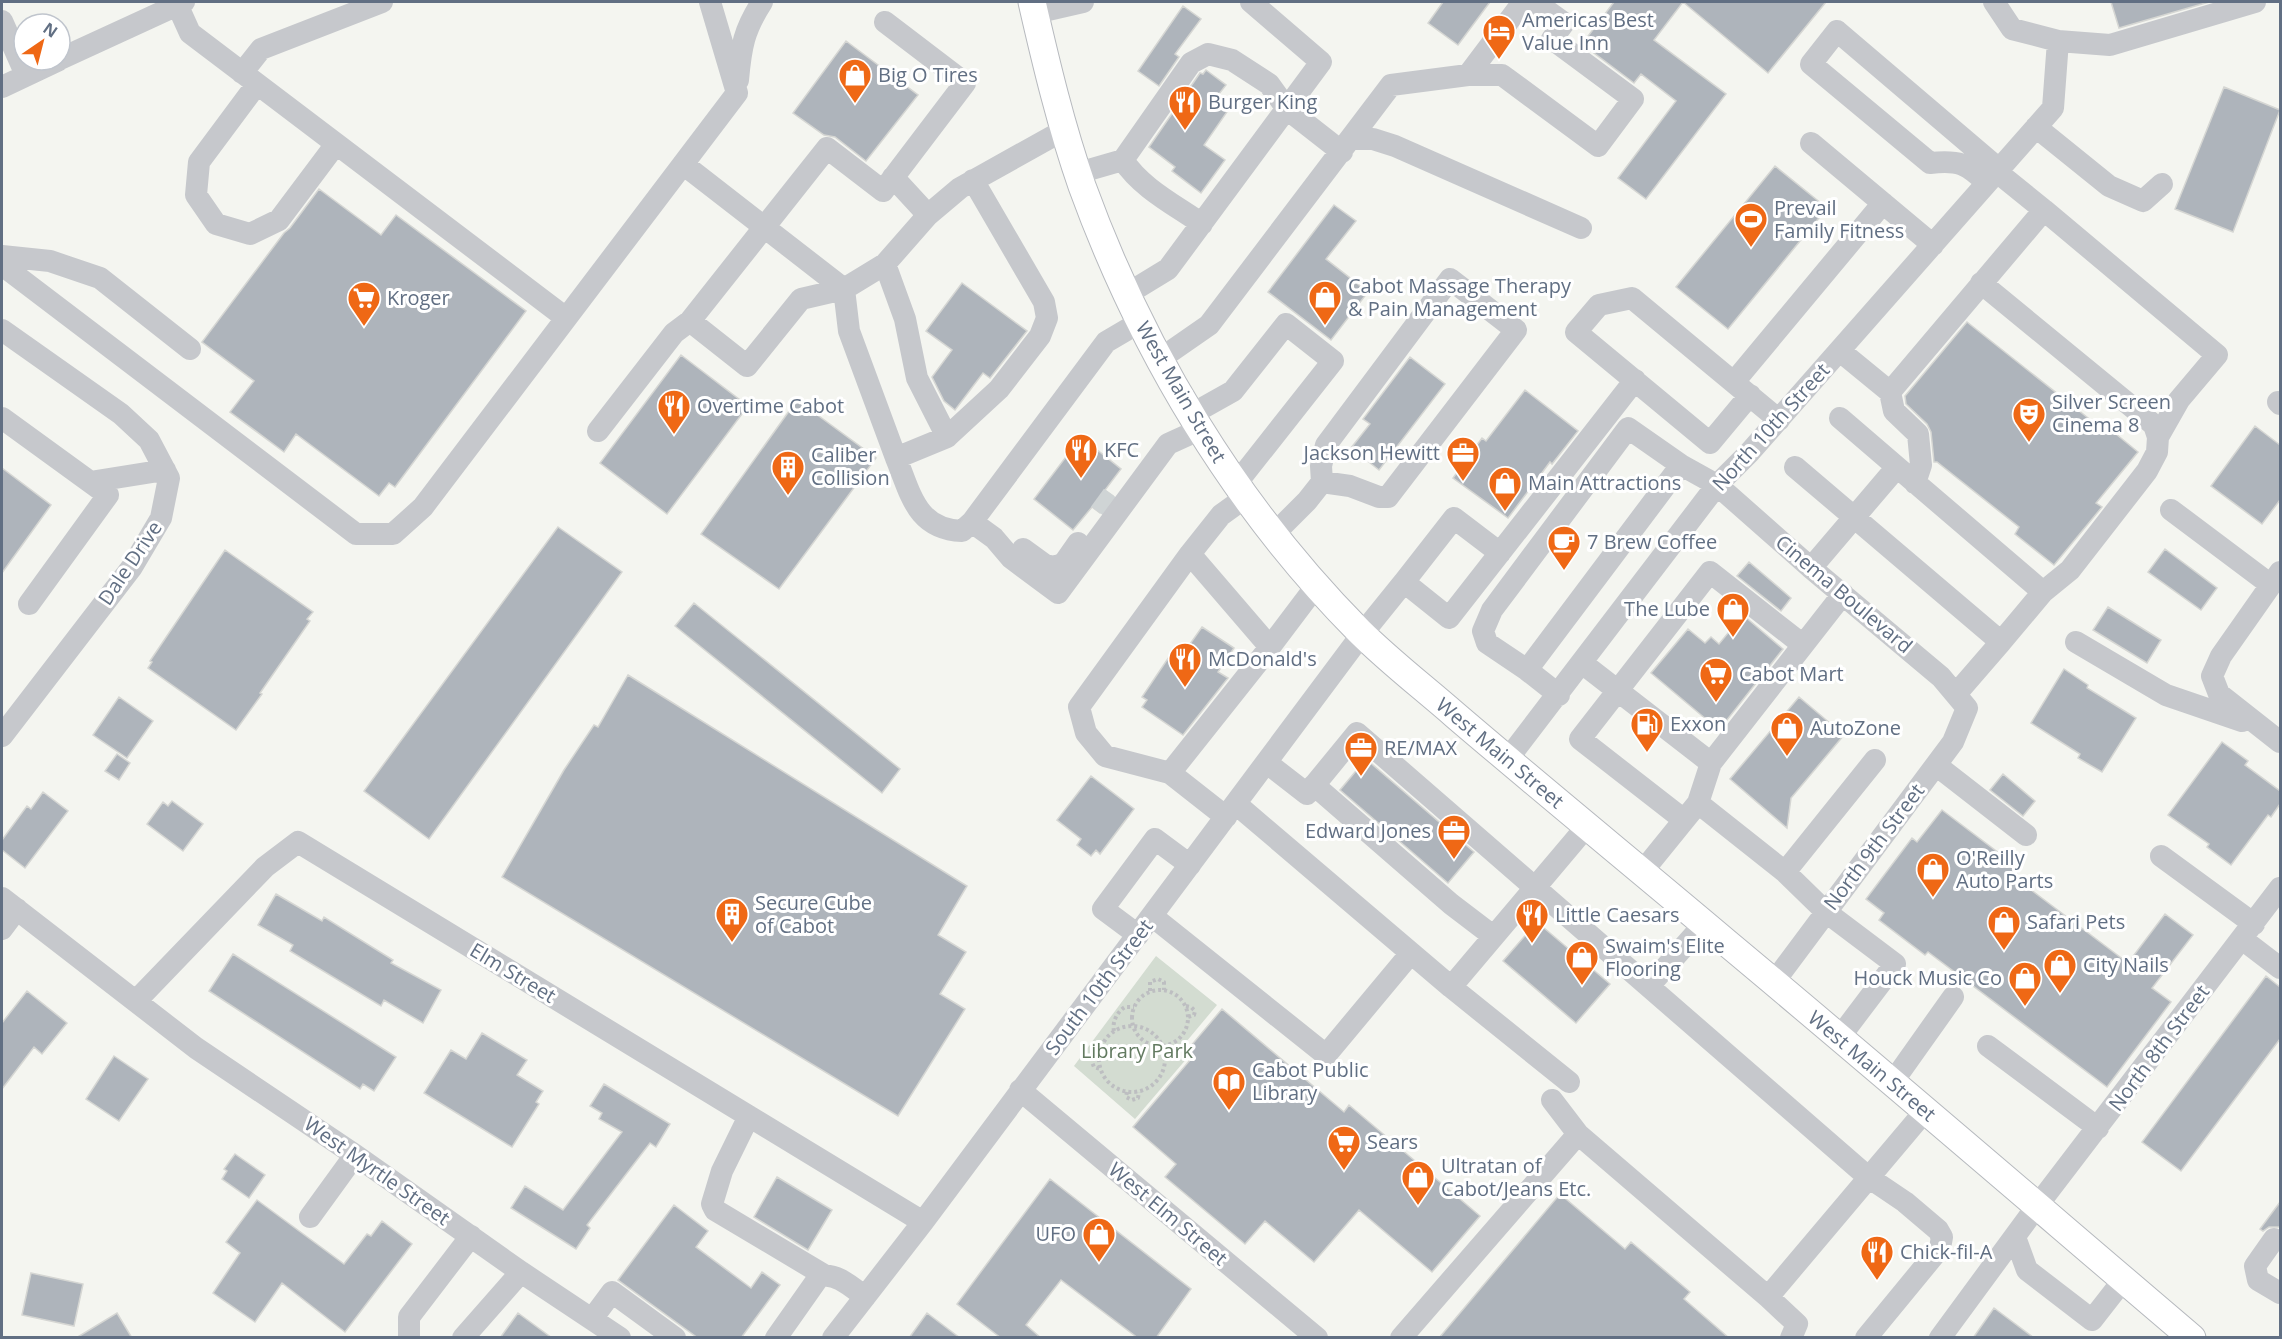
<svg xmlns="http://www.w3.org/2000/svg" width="2282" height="1339" font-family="'Open Sans',sans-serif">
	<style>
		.green { fill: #d3dcd1 }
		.building { fill: #aeb4bb; stroke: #d5d6d3; stroke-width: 1.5 }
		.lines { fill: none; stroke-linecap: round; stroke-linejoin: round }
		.minor-tunnel { stroke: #cfd4d5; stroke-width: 22; stroke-dasharray: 22 11; stroke-linecap: butt }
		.major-casing { stroke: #b6b9be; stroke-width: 29 }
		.path { stroke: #bdbec1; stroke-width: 4; stroke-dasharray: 3 3; stroke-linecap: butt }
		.minor { stroke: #c6c8cc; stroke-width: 22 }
		.major { stroke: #fff; stroke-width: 27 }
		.labels { text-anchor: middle; stroke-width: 6; stroke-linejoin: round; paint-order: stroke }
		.poi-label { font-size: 20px; fill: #616f83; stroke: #fff; text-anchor: start }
		.street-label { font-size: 20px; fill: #616f83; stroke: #fff }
		.park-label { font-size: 20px; fill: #627a60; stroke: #fff }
	</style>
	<rect width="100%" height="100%" fill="#f4f5f0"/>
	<path class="green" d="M1156,956L1217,1005L1186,1042L1190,1047L1184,1054L1188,1057L1135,1119L1074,1066Z"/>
	<path class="building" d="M1443,2H1490L1458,45L1428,23Z
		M1614,2H1826L1768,73L1683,2L1654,40L1726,94L1646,199L1618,178L1676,101L1641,74L1634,83L1582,44Z
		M2111,2H2209L2119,28Z
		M1183,6L1201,19L1175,54L1179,57L1159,86L1138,71Z
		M846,41L918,95L866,161L835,137L824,135L793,113Z
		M1206,70L1226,85L1215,99L1229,109L1204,145L1225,160L1201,193L1172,171L1175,167L1149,147L1200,73L1203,74Z
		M2224,87L2280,110L2233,232L2175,209Z
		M1775,166L1827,208L1728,329L1676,287Z
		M319,189L381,235L396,215L526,311L395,487L389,483L379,496L296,434L284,452L230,412L254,381L202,342L284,233L290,228Z
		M1334,205L1356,221L1326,259L1368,292L1331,340L1268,292Z
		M962,283L1027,331L990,378L983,373L955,410L944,401L932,377L952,350L926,331Z
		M1967,322L2102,429L2105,425L2138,452L2096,503L2102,507L2054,565L2015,534L2019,527L1937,462H1934L1931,432L1927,424L1906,404L1905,396Z
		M681,355L748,406L667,514L600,463Z
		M1410,357L1445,384L1379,470L1351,448L1370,424L1363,419Z
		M1525,390L1578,431L1552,464L1550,462L1508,518L1453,478L1482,438L1486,441Z
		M797,400L876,458L779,589L701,534Z
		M2255,426L2280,445V500L2262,524L2211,486Z
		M1081,437L1121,469L1105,490L1113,496L1100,513L1092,507L1073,530L1034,499Z
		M2,468L51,505L2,573Z
		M558,527L622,572L429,839L364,791Z
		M2165,549L2217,588L2201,610L2148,572Z
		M225,550L313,612L307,619L310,621L260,693L262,694L236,730L148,668L152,662L150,661Z
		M1749,562L1791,598L1781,611L1737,576Z
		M694,603L900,769L882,793L675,626Z
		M2108,607L2161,640L2147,663L2093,630Z
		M1743,615L1783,649L1719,730L1651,673L1688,629L1705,643L1711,637L1719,644Z
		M1202,627L1234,648L1218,672L1228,678L1183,735L1142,707L1147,700L1142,697L1175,648L1183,654Z
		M2064,669L2088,685L2087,688L2136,718L2102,772L2078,758L2080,754L2031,723Z
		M628,675L967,886L938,935L966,952L940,994L965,1009L898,1116L502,877L564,770L594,725L598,727Z
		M119,697L153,721L127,758L93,735Z
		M1799,697L1844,735L1791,798L1787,828L1730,779Z
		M2222,742L2248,761L2245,765L2280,791V804L2271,817L2268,815L2231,865L2207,847L2209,844L2168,815Z
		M117,754L130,763L119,780L105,771Z
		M1366,759L1474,852L1448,883L1340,790Z
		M2003,774L2035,801L2023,816L1990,790Z
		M1091,776L1134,809L1100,854L1096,850L1091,856L1077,845L1081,839L1057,820Z
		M43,792L68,811L25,868L2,850V840L27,806L31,809Z
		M172,801L203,824L183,851L147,824L163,802L168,806Z
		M1942,810L2020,869L2014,877L2128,963L2165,914L2193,935L2152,988L2171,1002L2107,1087L1928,952L1925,955L1879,920L1884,913L1866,899L1912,838L1917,842Z
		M276,894L322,921L324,917L393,960L391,963L441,990L423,1023L384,1000L381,1006L290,951L293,945L258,925Z
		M1537,922L1610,984L1576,1023L1503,961Z
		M233,954L396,1057L374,1091L363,1084L360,1089L209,991Z
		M2266,976L2280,987V1039L2181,1171L2142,1142Z
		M27,991L67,1023L42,1054L34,1047L2,1089V1023Z
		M1222,1009L1344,1112L1349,1105L1480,1216L1432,1272L1359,1210L1314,1262L1265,1221L1245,1244L1165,1177L1176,1164L1133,1127L1191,1059L1184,1054Z
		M482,1033L527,1060L517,1075L543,1091L536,1102L539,1104L512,1147L424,1093L451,1050L466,1059Z
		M114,1056L148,1079L119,1121L86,1099Z
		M604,1084L670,1124L656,1147L650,1143L587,1225L590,1228L576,1249L511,1208L525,1186L563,1210L622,1132L599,1119L602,1113L590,1106Z
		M235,1154L265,1175L249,1198L222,1179L227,1171L224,1169Z
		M777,1177L832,1210L808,1250L754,1217Z
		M1050,1179L1191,1289L1156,1338H1138L1061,1280L1026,1325L1041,1338H1001L957,1304Z
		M1560,1194L1625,1249L1631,1242L1690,1292L1684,1299L1729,1338H1439Z
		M257,1200L344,1264L367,1234L371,1236L382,1221L412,1244L345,1332L282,1283L255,1322L213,1293L240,1253L226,1242Z
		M2280,1202V1227H2269L2263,1231L2260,1229Z
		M674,1205L708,1231L696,1247L751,1288L762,1272L780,1285L741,1338H698L618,1280Z
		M31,1273L83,1284L74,1326L22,1315Z
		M1994,1308L2034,1338H1973Z
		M117,1313L132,1338H76Z
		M518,1313L552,1338H500Z
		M927,1313L960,1338H909Z"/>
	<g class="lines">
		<path class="minor-tunnel" d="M1100,513L1113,495"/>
		<defs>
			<path id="major" d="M1032,2C1046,63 1061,126 1082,186C1142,351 1235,506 1359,631C1389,661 1423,687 1455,715C1545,792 1637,867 1727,943C1883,1073 2037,1206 2192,1338"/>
		</defs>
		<use href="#major" class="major-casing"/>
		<path class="path" d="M1132 1018a28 28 0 1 1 56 0a28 28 0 1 1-56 0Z
			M1150,991V982L1158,979L1164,982V990
			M1186,1006L1191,1007L1195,1011L1194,1015L1188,1017
			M1099 1059a33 33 0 1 1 66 0a33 33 0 1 1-66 0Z
			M1114,1031C1112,1022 1117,1012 1125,1007H1134
			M1099,1057L1093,1058L1092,1062L1094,1067L1100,1069
			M1127,1092L1126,1097L1132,1100L1138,1098L1139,1092"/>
		<path class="minor" d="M176,2L190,33L566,318
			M1994,2L2012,29L2058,41L2110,45L2255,2
			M1035,13L1083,2
			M2,21L26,75
			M885,22L965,83L883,191L827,148L690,321L747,366L801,299L844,289L885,264L928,215L960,188L1064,130
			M60,59L184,2
			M242,73L261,49L382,2
			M1468,75L1523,2
			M738,80C741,46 744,30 762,2
			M257,84L199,162L196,195L216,224L250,234L279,220L336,144
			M2,87L59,60
			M2036,127L2109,186L2143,201L2162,184
			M1352,139H1373L1395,146L1581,228
			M1811,143L1933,245
			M683,164L844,289L849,331L896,458L947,437L999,389L1040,336L1047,318L1044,302L973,180
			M1997,172L2044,210
			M1078,173L1123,160
			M893,177L928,215
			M1987,183C1966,163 1959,160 1930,163L1811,64L1837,31L1999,169
			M1202,224C1175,205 1141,188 1123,160L1191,63L1208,54L1232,60L1269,84L1287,109L1342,152
			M2,256L50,261L100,278L190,349
			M885,264L905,319L917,378L947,437
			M2,265L356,534H393L423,507L737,93L710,2
			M1981,283L2154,425L2158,437L2157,452L2147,471L2070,570L2043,592
			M1127,294L1168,269L1321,62L1251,2
			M1140,322L1106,342L972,522L994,538L1011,558L1058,593L1168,444L1201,429
			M2,330L121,414L149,440L169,478L161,518L132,567L2,736
			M1840,351L1890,392L2044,210L2217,355L2179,400L2158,437
			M1160,359L1209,325L1391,85L1468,75H1502L1598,146L1633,99L1552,39L1564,23L1535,2
			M1734,382L1883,203
			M1890,392L1894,411L1918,434L1921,465L1915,483
			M1750,395L1710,443L1576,332L1599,305L1632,298L1779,420
			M2278,402L2280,404
			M1192,414L1233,391L1286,324L1333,361L1236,484
			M2,418L108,495L29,604
			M1840,418L1897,467
			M598,431L674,333L690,321
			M896,458C911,494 916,529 962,531L972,522
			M1681,465L1717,485L1811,568L1941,677L1967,708L1953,742L1774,982
			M1795,467L2001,642L2043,592L1897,467L1811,568
			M90,482L165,470
			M1246,497L1221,515L1190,554L1079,707L1086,733L1105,756L1170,773L1270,647L1316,586
			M2171,510L2271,585
			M1273,535L1307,501L1322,482L1321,466L1326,445L1450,279L1516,330L1388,497H1379L1350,486L1322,482
			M1023,549L1045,565L1055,567L1064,563L1078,543
			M1190,554L1270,647
			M2280,572L2221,656L2212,676L2219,694L2280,742
			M1404,582L1454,518L1500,553
			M2076,642L2166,695L2242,721
			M1582,663L1711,763
			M1527,670L1681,465L1628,428L1492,610L1483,631L1487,643L1527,670L1559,695
			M1956,694L2001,642
			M1507,760L1717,485L1749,453L2053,108L2058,41
			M1267,763L1307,794L1357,733L1868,1177L1905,1202L1938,1230L1942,1237L1940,1248L1866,1338
			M1936,765L2026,835
			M1170,773L1226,817
			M1314,785L1451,904L1493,936
			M1698,803L1785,872L1826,912L1895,964L1839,1038
			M1236,804L1451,987
			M1684,820L1580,739L1710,572L1803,645
			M2161,856L2254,924
			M1642,872L1698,803L1711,763L1843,594
			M1785,872L1875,760
			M2,898L196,1048L355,1155L521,1272L620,1338
			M1152,916L1326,1055L1411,953
			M2,929L17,909
			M1138,935L1103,909L1155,839L1190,865
			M2242,939L2280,968
			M1649,986L1704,924
			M136,1001L265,867L298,842L923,1222
			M1988,1046L2098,1128
			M1569,1082L1451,987L1587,826
			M1892,1083L1953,997
			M1020,1090L1317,1338
			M1552,1100L1578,1134L1768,1297L1925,1111
			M749,1116L722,1171L712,1204L715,1210L824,1275
			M310,1217L355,1155
			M2015,1237L2027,1270L2092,1320L2124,1279
			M2274,1239L2255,1266L2258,1280L2280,1293
			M1767,1296L1797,1324L1791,1338
			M592,1319L612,1292L675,1338
			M409,1338V1317L471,1236
			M463,1338L521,1272
			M776,1338L819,1277C835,1271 853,1288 865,1297
			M833,1338L923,1222L1362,634L1404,582L1449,618L1635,380
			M1401,1338L1578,1134
			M1940,1338L2037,1206L2280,888"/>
		<use href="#major" class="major"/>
	</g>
	<defs>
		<symbol id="hotel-pin" viewBox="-11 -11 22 30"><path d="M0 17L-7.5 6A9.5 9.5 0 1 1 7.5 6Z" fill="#ef6815" stroke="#fff"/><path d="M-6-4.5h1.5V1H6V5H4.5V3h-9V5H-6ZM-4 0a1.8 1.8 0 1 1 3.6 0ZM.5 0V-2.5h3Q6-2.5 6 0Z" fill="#fff"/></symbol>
		<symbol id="shop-pin" viewBox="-11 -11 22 30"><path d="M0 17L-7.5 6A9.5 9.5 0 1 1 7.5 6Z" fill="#ef6815" stroke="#fff"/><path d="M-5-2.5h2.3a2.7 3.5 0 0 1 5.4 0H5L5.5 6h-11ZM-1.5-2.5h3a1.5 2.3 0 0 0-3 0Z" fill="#fff"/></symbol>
		<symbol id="restaurant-pin" viewBox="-11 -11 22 30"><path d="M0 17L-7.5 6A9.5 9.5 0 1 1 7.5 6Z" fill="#ef6815" stroke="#fff"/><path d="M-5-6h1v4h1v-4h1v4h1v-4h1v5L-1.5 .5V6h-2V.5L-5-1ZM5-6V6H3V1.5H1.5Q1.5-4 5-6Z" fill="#fff"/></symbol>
		<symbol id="stadium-pin" viewBox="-11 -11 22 30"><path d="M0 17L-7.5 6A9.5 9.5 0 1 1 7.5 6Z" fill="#ef6815" stroke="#fff"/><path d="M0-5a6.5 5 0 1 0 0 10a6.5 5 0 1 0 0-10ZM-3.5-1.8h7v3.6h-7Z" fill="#fff"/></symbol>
		<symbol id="supermarket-pin" viewBox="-11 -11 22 30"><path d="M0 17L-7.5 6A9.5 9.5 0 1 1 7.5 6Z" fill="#ef6815" stroke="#fff"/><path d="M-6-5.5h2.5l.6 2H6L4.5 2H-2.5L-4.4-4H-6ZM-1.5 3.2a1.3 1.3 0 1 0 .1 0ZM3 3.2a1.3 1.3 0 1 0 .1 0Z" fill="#fff"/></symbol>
		<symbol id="theatre-pin" viewBox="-11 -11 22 30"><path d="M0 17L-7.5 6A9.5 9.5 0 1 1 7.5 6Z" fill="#ef6815" stroke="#fff"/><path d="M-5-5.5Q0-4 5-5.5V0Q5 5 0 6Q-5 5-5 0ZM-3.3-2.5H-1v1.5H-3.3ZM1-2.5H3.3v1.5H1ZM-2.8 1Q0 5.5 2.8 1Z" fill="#fff"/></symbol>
		<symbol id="office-pin" viewBox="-11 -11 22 30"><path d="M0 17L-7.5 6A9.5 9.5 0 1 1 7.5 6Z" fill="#ef6815" stroke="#fff"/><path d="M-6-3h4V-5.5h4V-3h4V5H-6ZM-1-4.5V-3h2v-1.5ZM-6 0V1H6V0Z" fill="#fff"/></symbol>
		<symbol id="building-pin" viewBox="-11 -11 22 30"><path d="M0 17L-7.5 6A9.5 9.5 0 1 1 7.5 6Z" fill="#ef6815" stroke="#fff"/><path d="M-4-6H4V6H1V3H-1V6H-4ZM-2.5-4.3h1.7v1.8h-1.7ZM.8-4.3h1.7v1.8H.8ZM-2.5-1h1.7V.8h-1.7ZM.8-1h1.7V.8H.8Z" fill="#fff"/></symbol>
		<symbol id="cafe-pin" viewBox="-11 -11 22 30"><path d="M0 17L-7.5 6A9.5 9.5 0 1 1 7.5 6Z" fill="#ef6815" stroke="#fff"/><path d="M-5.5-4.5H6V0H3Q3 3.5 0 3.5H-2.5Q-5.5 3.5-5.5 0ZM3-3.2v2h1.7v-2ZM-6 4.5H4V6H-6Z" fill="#fff"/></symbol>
		<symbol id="fuel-pin" viewBox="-11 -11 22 30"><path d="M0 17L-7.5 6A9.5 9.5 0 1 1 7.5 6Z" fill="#ef6815" stroke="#fff"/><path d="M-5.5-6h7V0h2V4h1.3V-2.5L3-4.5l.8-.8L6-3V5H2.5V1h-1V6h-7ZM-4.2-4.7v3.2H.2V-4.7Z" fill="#fff"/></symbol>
		<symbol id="library-pin" viewBox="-11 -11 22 30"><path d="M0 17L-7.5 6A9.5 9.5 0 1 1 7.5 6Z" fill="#ef6815" stroke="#fff"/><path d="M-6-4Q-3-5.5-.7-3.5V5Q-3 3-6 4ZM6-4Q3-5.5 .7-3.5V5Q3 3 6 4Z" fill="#fff"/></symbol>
	</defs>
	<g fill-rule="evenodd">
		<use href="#hotel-pin" x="1480" y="12" width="38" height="52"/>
		<use href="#shop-pin" x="836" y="56" width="38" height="52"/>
		<use href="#restaurant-pin" x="1166" y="83" width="38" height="52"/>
		<use href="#stadium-pin" x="1732" y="200" width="38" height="52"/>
		<use href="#shop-pin" x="1306" y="278" width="38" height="52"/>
		<use href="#supermarket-pin" x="345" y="279" width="38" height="52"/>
		<use href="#restaurant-pin" x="655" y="387" width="38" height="52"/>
		<use href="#theatre-pin" x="2010" y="395" width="38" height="52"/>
		<use href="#restaurant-pin" x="1062" y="431" width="38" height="52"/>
		<use href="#office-pin" x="1444" y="434" width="38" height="52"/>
		<use href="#building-pin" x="769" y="448" width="38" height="52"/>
		<use href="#shop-pin" x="1486" y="464" width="38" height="52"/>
		<use href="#cafe-pin" x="1545" y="523" width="38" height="52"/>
		<use href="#shop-pin" x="1714" y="590" width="38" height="52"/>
		<use href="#restaurant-pin" x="1166" y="640" width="38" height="52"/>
		<use href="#supermarket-pin" x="1697" y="655" width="38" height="52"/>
		<use href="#fuel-pin" x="1628" y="705" width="38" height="52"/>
		<use href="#shop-pin" x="1768" y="709" width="38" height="52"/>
		<use href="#office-pin" x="1342" y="729" width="38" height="52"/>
		<use href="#office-pin" x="1435" y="812" width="38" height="52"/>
		<use href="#shop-pin" x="1914" y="850" width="38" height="52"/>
		<use href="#building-pin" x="713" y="895" width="38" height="52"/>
		<use href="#restaurant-pin" x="1513" y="896" width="38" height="52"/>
		<use href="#shop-pin" x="1985" y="903" width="38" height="52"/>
		<use href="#shop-pin" x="1563" y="938" width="38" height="52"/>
		<use href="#shop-pin" x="2041" y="946" width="38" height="52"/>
		<use href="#shop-pin" x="2006" y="959" width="38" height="52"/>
		<use href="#library-pin" x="1210" y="1063" width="38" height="52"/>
		<use href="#supermarket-pin" x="1325" y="1123" width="38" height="52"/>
		<use href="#shop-pin" x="1399" y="1158" width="38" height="52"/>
		<use href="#shop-pin" x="1080" y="1215" width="38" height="52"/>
		<use href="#restaurant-pin" x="1858" y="1233" width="38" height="52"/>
	</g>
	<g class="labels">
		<g class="poi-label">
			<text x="1522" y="27">Americas Best<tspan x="1522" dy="23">Value Inn</tspan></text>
			<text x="878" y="82">Big O Tires</text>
			<text x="1208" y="109">Burger King</text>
			<text x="1774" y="215">Prevail<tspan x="1774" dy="23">Family Fitness</tspan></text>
			<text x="1348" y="293">Cabot Massage Therapy<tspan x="1348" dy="23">&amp; Pain Management</tspan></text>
			<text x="387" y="305">Kroger</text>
			<text x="2052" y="409">Silver Screen<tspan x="2052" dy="23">Cinema 8</tspan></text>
			<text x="697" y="413">Overtime Cabot</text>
			<text x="1104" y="457">KFC</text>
			<text x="1440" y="460" text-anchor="end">Jackson Hewitt</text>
			<text x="811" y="462">Caliber<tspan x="811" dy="23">Collision</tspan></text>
			<text x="1528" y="490">Main Attractions</text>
			<text x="1587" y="549">7 Brew Coffee</text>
			<text x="1710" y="616" text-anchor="end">The Lube</text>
			<text x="1208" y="666">McDonald's</text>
			<text x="1739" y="681">Cabot Mart</text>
			<text x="1670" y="731">Exxon</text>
			<text x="1810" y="735">AutoZone</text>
			<text x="1384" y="755">RE/MAX</text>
			<text x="1431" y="838" text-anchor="end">Edward Jones</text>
			<text x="1956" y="865">O'Reilly<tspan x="1956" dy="23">Auto Parts</tspan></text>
			<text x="755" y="910">Secure Cube<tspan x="755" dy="23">of Cabot</tspan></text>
			<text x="1555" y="922">Little Caesars</text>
			<text x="2027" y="929">Safari Pets</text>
			<text x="1605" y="953">Swaim's Elite<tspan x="1605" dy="23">Flooring</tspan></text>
			<text x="2083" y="972">City Nails</text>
			<text x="2002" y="985" text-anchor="end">Houck Music Co</text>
			<text x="1252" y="1077">Cabot Public<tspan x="1252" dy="23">Library</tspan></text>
			<text x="1367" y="1149">Sears</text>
			<text x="1441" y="1173">Ultratan of<tspan x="1441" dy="23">Cabot/Jeans Etc.</tspan></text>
			<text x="1076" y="1241" text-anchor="end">UFO</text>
			<text x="1900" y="1259">Chick-fil-A</text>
		</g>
		<g class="street-label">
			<text transform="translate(1181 392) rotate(60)" y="7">West Main Street</text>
			<text transform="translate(1771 427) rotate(-48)" y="7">North 10th Street</text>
			<text transform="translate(130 563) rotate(-56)" y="7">Dale Drive</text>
			<text transform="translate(1844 594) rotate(40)" y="7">Cinema Boulevard</text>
			<text transform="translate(1500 753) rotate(40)" y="7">West Main Street</text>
			<text transform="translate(1874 847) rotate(-53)" y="7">North 9th Street</text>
			<text transform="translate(513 973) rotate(31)" y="7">Elm Street</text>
			<text transform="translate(1099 987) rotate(-53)" y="7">South 10th Street</text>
			<text transform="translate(2159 1048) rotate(-53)" y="7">North 8th Street</text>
			<text transform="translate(1872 1066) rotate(40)" y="7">West Main Street</text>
			<text transform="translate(377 1171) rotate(35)" y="7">West Myrtle Street</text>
			<text transform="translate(1168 1214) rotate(40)" y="7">West Elm Street</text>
		</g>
		<g class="park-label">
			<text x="1137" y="1058">Library Park</text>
		</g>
	</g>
	<rect width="2282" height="1339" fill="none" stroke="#616f83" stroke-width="6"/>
	<g transform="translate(42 42) rotate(35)"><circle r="28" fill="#ffffff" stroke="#c0c5cd" stroke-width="1.5"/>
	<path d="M0-4.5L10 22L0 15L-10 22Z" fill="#ef6815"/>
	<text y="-9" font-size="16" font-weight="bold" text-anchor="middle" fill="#616f83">N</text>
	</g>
</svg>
